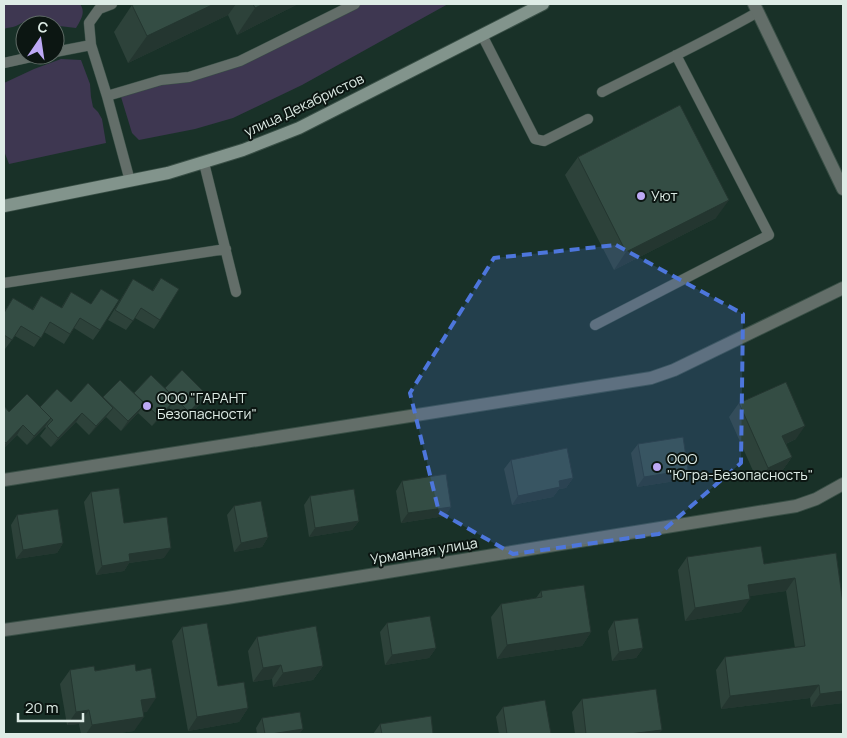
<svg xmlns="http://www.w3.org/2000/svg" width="847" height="738" font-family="Manrope,sans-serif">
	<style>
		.green { fill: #3e3751 }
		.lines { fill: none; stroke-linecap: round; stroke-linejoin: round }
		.service-casing { stroke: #394f46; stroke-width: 11 }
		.minor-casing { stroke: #394f46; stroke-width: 14 }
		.secondary-casing { stroke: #394f46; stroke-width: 14 }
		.service { stroke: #636e69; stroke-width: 10 }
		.minor { stroke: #636e69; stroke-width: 12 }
		.secondary { stroke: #82948c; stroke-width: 12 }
		.wall { fill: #2d423a }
		.shaded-wall { fill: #243630 }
		.building { fill: #344d44; stroke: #243630 }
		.marked { fill: #4d76dc; fill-opacity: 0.2; stroke: #4d76dc; stroke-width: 4; stroke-dasharray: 10 6; stroke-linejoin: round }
		.poi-dot { fill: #bda9f5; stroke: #0c1612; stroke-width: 2 }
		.labels { text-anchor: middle; stroke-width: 4; stroke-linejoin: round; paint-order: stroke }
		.street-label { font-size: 14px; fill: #deece6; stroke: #0c1612 }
		.poi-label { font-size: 14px; fill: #deece6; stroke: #0c1612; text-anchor: start }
	</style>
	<rect width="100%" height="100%" fill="#193128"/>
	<path class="green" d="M4,4H80C86,12 81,20 76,28L51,25L45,17C31,16 29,20 16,26C12,28 8,27 4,29Z
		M358,4H448L302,85L233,118L195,129L139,140L132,133L121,97L159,83L204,76Z
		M61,59L81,60L90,84L91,97L93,107L98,112L102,119L106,143L9,164L4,151V83L34,69Z"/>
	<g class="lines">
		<defs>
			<path id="service" d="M112,4L99,9L89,23L91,45L107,96L130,181
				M482,35L535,139L544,141L588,119
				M55,52L91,45
				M4,63L40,55
				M602,92C654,66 707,41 758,12
				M107,96L161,80L189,77L240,61L355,4
				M204,163L236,292
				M4,283L226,249
				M595,325L769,235L676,55"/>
			<path id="minor" d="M754,4L843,189
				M4,480L651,378L674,370L843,288
				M4,630L227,598L796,506L816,499L843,484"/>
			<path id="secondary" d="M4,206L168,173L243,150L299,128L543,4"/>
		</defs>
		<use href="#service" class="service-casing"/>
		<use href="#minor" class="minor-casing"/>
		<use href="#secondary" class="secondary-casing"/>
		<use href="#service" class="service"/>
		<use href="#minor" class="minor"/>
		<use href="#secondary" class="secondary"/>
	</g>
	<path class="wall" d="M136,4H298L237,35L228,15L128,63L114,32L132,5Z
		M578,157L716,218L614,270L565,175Z
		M161,278L160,320L154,329L135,318L126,330L108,320L133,279L152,291Z
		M101,289L100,330L93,340L74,328L64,344L44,332L34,347L15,336L5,349L4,348V312L13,298L32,310L41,296L61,308L71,292L91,304Z
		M165,388L200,404L183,421L169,408L152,426L138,413L121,431L106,417L89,435L76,422L51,447L40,436L46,428L45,427L27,445L17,435L4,448V406L9,412Z
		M739,403L796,439L786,444L792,457L782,471L758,482L729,417Z
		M638,444L688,470L682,480L637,487L631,453Z
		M511,460L573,478L566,488L559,489L553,497L512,505L504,469Z
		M402,481L451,507L445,516L401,523L396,491Z
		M91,492L124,523L164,558L129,563L124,571L96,575L84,502Z
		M310,496L359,521L352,530L309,537L304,505Z
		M234,506L268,537L262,547L234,552L227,515Z
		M17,515L63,543L57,553L16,559L11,525Z
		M836,553L843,604V703L811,707L810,698L721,709L716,670L725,657L795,648L786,591L750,596L741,612L685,621L678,570L687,557L764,564Z
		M541,591L591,632L582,646L497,659L491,617L501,604L536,598Z
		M614,621L643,648L636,658L612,661L608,631Z
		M387,623L436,648L429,658L385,665L380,632Z
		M182,627L218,686L248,708L239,722L188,731L172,641Z
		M257,637L323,666L313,680L273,687L272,679L253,682L248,651Z
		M70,670L136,671L147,712H143L134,731L112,734H81L79,724L67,725L60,684Z
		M582,699L659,734H575L572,712Z
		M503,707L551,734H499L496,717Z
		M262,718L303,729L299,734H257L256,728Z
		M380,724L433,734H373Z"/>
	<path class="shaded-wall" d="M214,4H236L228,15L128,63L147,36Z
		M264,4H298L237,35L255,8Z
		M729,200L716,218L614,270L626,252Z
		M206,394L200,404L183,421L189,412Z
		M176,399L169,408L152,426L159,417Z
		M145,404L138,413L121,431L128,421Z
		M113,408L106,417L89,435L96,426Z
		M82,413L76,422L51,447L58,438Z
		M51,418L45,427L27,445L34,436Z
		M23,425L17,435L4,448V446L6,443Z
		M805,426L796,439L772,450L782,436Z
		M792,457L782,471L758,482L768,468Z
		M688,470L682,480L637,487L644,477Z
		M573,478L566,488L559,489L553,497L512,505L518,496L559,481Z
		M451,507L445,516L401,523L408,513Z
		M359,521L352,530L309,537L315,528Z
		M268,537L262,547L234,552L241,543Z
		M63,543L57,553L16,559L23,550Z
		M171,548L164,558L129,563L124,571L96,575L102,566L129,554Z
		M795,578L786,591L739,598L748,585Z
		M750,599L741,612L685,621L695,608Z
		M591,632L582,646L497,659L507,645Z
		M436,648L429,658L385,665L392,655Z
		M643,648L636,658L612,661L619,652Z
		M281,665L272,679L253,682L263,668Z
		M323,666L313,680L273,687L283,673Z
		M819,685L810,698L721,709L730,696Z
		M843,691V703L811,707L820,694Z
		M156,698L147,712L131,714L141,700Z
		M248,708L239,722L188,731L197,717Z
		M89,710L79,724L67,725L76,712Z
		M144,717L134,731L112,734H86L92,725Z
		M303,729L299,734H271Z
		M662,730L659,734H629Z"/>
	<path class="building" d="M136,4H214L147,36L132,5Z
		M253,4H264L255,8Z
		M680,105L729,200L626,252L578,157Z
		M161,278L179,289L160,320L141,308L133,321L115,310L133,279L153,291Z
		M101,289L119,300L100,330L80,318L70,334L50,322L41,338L21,326L12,340L4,335V313L13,298L33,310L41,296L62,308L71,292L91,304Z
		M182,370L206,394L189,412L165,388Z
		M151,375L176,399L159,417L134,393Z
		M120,380L145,404L128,421L103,397Z
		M786,382L805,426L782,436L792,457L768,468L739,403Z
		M88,383L113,408L96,426L82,413L58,438L47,426L53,420L40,407L57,389L71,402Z
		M27,394L51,418L34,436L23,425L6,443L4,441V406L9,412Z
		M683,437L688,470L644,477L638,444Z
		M567,448L573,478L559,481L560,487L518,496L511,460Z
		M446,474L451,507L408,513L402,481Z
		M119,488L124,523L167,517L171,548L129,554L130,561L102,566L91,492Z
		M354,489L359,521L315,528L310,496Z
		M261,501L268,537L241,543L234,506Z
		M58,509L63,543L23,550L17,515Z
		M761,546L764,564L836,553L843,604V691L820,694L819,685L730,696L725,657L805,646L795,578L748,585L750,599L695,608L687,557Z
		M584,585L591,632L507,645L501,604L542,597L541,591Z
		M430,616L436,648L392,655L387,623Z
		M638,618L643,648L619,652L614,621Z
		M207,623L218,686L244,682L248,708L197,717L182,627Z
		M316,626L323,666L283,673L281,665L263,668L257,637Z
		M135,664L136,671L151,668L156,698L141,700L144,717L92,725L89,710L76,712L70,670L94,666L95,671Z
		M656,689L662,730L629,734H586L582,699Z
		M545,700L551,734H507L503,707Z
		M300,712L303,729L271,734H265L262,718Z
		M431,716L433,734H382L380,724Z"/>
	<path class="marked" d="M616,245L743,314L741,463L659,534L513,554L439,512L410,393L494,258Z"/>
	<g class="poi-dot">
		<circle cx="641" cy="196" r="5"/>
		<circle cx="147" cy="406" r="5"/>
		<circle cx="657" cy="467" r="5"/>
	</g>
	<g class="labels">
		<g class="street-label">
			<text transform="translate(304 105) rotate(-25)" y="5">улица Декабристов</text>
			<text transform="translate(424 551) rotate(-9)" y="5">Урманная улица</text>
		</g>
		<g class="poi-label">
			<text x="651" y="201">Уют</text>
			<text x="157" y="403">ООО "ГАРАНТ<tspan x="157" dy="16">Безопасности"</tspan></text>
			<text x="667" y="464">ООО<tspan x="667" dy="16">"Югра-Безопасность"</tspan></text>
		</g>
	</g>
	<rect width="847" height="738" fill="none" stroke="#deece6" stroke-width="10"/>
	<g transform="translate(40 40) rotate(13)"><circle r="24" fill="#0c1612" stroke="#606c67"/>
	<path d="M0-4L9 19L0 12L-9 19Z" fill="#bda9f5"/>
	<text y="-8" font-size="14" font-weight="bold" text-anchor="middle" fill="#deece6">С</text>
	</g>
	<path d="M18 713v8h65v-8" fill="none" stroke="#deece6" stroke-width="2.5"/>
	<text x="25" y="713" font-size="15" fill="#deece6" stroke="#0c1612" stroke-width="4" paint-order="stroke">20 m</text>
</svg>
